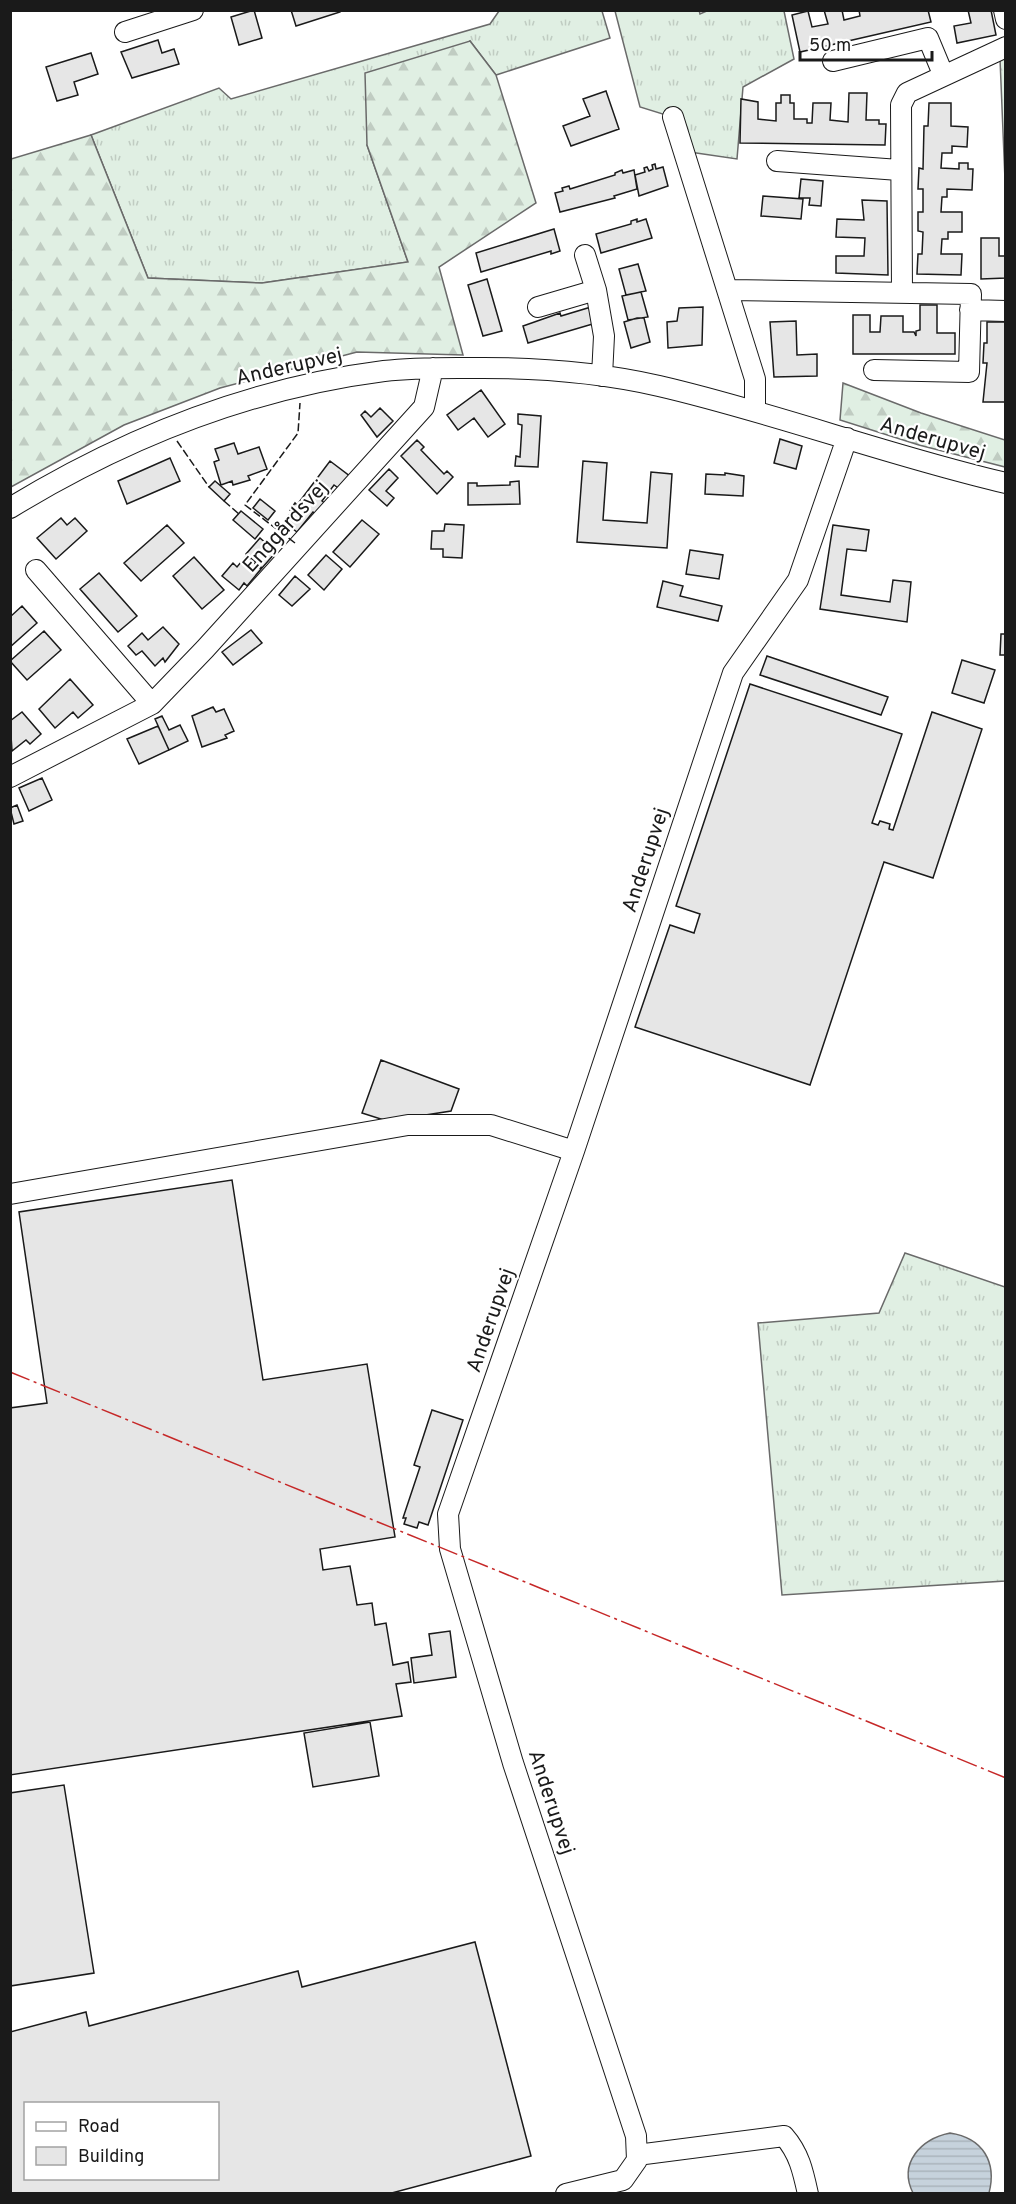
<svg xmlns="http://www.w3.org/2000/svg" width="1016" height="2204" font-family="Overpass,sans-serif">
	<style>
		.grass { fill: url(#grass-tufts); stroke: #6a6a6a; stroke-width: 1.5 }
		.forest { fill: url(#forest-firs); stroke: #6a6a6a; stroke-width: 1.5 }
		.water { fill: url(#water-rules); stroke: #6a6a6a; stroke-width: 1.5 }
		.building { fill: #e6e6e6; stroke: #1a1a1a; stroke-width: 1.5; fill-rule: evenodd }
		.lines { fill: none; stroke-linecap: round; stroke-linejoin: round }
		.minor-casing { stroke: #1a1a1a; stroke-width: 22 }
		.minor { stroke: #fff; stroke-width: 20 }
		.fence { stroke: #1a1a1a; stroke-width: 1.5; stroke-dasharray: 8 3; stroke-linecap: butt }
		.power { stroke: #c62828; stroke-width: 1.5; stroke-dasharray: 21 4.5 3 4.5; stroke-linecap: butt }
		.labels { text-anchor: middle; stroke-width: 4.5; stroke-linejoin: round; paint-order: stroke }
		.street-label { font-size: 21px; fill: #1a1a1a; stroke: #fff }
	</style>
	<defs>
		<pattern id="grass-tufts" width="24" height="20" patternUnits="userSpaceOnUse" patternTransform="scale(1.5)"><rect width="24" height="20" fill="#e0efe3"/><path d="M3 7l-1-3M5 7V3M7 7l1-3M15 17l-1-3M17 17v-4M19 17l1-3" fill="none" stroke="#c0ccc2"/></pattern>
		<pattern id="forest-firs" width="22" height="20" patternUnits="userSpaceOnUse" patternTransform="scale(1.5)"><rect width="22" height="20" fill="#e0efe3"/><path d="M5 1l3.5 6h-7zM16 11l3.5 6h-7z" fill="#c0ccc2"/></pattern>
		<pattern id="water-rules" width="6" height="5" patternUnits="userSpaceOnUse" patternTransform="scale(1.5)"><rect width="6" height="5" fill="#c6d2dc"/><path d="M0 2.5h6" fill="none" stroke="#aab4bc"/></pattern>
	</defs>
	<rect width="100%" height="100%" fill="#fff"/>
	<path class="grass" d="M699,10L700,14L709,10L784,11L794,59L743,87L737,159L676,150L663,114L640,107L615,11Z
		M499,11H602L610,38L496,75L470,41L367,145L408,262L262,283L148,278L91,135L219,88L231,99L490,24Z
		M905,1253L1005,1287V1581L782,1595L758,1323L879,1313Z"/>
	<path class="forest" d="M470,41L496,75L536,203L439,267L463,355L357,352L220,388L124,425L11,487V159L91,135L148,278L262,283L408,262L367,145L365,73Z
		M1005,56V180L1000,59Z
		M843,383L921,413L1005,440V467L919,445L840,420Z"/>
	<path class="water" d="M950,2133C983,2138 997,2162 989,2193H913C898,2163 921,2139 950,2133Z"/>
	<path class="building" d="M254,10L262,38L239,45L231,17Z
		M291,10H340V12L296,26Z
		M824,10H842L844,20L860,16L859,10H928L931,22L800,52L792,15L808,11L812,27L828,24Z
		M968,10H991L996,35L957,43L954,26L971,23Z
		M158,40L162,53L174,49L179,64L132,78L121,52Z
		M91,53L98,74L74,82L78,95L57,101L46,67Z
		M606,91L619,129L571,146L563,126L590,116L583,99Z
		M849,93H867L866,120H879V124H886L885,145L740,143L741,99L758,102V119L776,121V103H781V95H790V103H794V119H807V123H812L813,103H831L830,120L848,122Z
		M929,103H951V126L968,127L967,147L952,146V153H942L941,168L959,169V163H968V169H973L972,190L947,189V197H942L941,212H962V232H948V239H942L941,254H962L961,275L917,274L918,254H922L923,232L918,231V212H923V189H918L919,168L923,169L924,126H928Z
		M655,164L656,169L663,167L668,186L639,196L635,175L645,172L644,168L647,167L649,171L653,169L652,165Z
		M622,170L623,173L634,170L637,189L614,196L615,198L560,212L555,193L563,191L562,188L569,186L570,189L615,175V173Z
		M801,179L823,181L821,206L809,205L810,198H799Z
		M763,196L803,199L801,219L761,216Z
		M862,200L887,201L888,275L836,273V256H864L865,238L836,237L837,219L864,220Z
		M637,219V222L646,219L652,238L601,253L596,234L631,224V221Z
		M554,229L560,251L551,254V251L481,272L476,253Z
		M981,238H999V256H1006V278L981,279Z
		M638,264L646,291L626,295L619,269Z
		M487,279L502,331L483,336L468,285Z
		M641,292L648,317L628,320L622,296Z
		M920,305H937V333H955V354H853V315H870V332H880L881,316H903V332H914L916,336V331L920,330Z
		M591,307L596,323L528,343L523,326L560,313L561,316Z
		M703,307L702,345L668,348L667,322L677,321L679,308Z
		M637,318H644L650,342L631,348L624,322Z
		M796,321L797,355L817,354V376L774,377L770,322Z
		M987,322H1006V402H983L987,363H983L984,343H987Z
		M481,390L505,424L488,437L474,418L458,430L447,415Z
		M380,408L393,421L377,437L361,415L365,411L371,417Z
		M518,414L541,416L538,467L515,466L516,456L520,457L522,425L518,424Z
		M780,439L802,446L796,469L774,463Z
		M417,440L424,447L421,450L444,474L447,471L453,477L437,494L401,456Z
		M234,443L238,454L259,447L267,469L248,476L250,480L233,485L232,481L221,485L214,462L219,460L215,449Z
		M170,458L180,481L127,504L118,481Z
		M330,461L351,477L341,490L334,485L322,501L328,506L320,517L313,512L297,532L284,522L292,511L290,510L295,503L297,505Z
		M583,461L607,463L603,520L647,523L651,472L672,474L667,548L577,542Z
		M389,469L398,478L386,491L394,498L387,506L369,490Z
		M725,473L744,476L743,496L705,494L706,474L725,475Z
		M215,481L230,494L224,501L209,487Z
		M519,481L520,504L468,505V483H477V486L510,485V482Z
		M260,499L275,511L268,520L253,508Z
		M241,511L263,529L255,539L233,520Z
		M61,518L67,525L75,518L87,531L56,559L37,538Z
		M362,520L379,534L350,567L333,552Z
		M445,524L464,525L462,558L443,557V549H431L432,531H444Z
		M167,525L184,543L141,581L124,563Z
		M833,525L869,530L866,551L847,549L841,595L890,602L893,580L911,582L907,622L820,609Z
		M260,538L276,552L262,568L246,554Z
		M690,550L723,555L719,579L686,574Z
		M326,555L342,569L324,590L308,575Z
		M246,556L261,569L247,586L244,583L239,590L222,576L233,563L237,567Z
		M194,557L224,590L202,609L173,576Z
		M99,573L137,616L118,632L80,589Z
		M295,576L310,589L292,606L279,595Z
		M663,581L683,586L680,596L722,606L718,621L657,607Z
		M22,606L37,623L10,647V617Z
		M163,627L179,644L165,662L163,658L155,666L142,651L136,655L128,646L142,633L148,640Z
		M251,630L262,643L233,665L222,652Z
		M44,631L61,650L27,680L10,661Z
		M1001,634H1006V655H1000Z
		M767,656L888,697L881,715L760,675Z
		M962,660L995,670L984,703L952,693Z
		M70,679L93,705L78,718L73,712L55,728L39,709Z
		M750,684L902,734L872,823L878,825L880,821L890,824L889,829L893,830L932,712L982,729L933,878L884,862L810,1085L635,1027L670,925L694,933L700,914L676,906Z
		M213,707L216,712L224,709L234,731L225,735L227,738L202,747L192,716Z
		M22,712L41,734L30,744L26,740L12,751L10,721Z
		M162,716L169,730L180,725L188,741L169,750L155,719Z
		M158,726L169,750L139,764L127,739Z
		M42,778L52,800L29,811L19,788Z
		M17,805L23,821L14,824L10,808Z
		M381,1060L459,1089L451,1111L387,1121L362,1113Z
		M232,1180L263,1380L367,1364L395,1537L320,1549L323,1570L350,1566L357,1605L372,1603L375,1625L386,1623L393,1665L408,1662L411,1682L396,1684L402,1716L10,1775V1408L47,1403L19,1212Z
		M432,1410L463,1420L428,1525L419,1522L417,1528L404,1524L406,1518H403L420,1467L414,1465Z
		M450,1631L456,1677L414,1683L411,1658L432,1655L429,1634Z
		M370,1722L379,1776L313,1787L304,1733Z
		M64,1785L94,1973L10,1986V1793Z
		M475,1942L531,2156L388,2194H10V2032L86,2012L89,2026L298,1971L302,1987ZM26,2104H218V2178H26Z"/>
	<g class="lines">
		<defs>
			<path id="minor" d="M1004,10L1006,19
				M125,32L193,10
				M833,61L928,38L943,74
				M673,117L755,379V410
				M777,161L899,170
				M585,255L596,290
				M729,290L971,294L969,372L874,370
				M902,293L901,105L907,93L1006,47
				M538,307L596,290L604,336L602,376
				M970,310L1006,311
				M10,508C125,438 250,388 384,371C417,367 450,368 483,368C541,368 602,373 659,386C776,413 889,456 1006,483
				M36,570L152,704
				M10,777L152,704L205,649L424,407L433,368
				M10,1194L408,1125H491L574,1151
				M637,2155L784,2136C799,2153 803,2171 808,2194
				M566,2194L623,2180L637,2160L636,2136L513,1763L450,1549L448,1514L574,1151L733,673L798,580L847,438"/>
		</defs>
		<use href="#minor" class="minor-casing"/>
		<use href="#minor" class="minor"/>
		<path class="fence" d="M177,441L209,487
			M224,501L239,514
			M295,543L245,505L298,433L300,403"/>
		<path class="power" d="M10,1372L1006,1778"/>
	</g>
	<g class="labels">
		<g class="street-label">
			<text transform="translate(289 366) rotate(-13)" y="7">Anderupvej</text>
			<text transform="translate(933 438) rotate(16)" y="7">Anderupvej</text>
			<text transform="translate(285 526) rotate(-48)" y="7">Enggårdsvej</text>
			<text transform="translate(645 860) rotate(-72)" y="7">Anderupvej</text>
			<text transform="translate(490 1320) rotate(-71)" y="7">Anderupvej</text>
			<text transform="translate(552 1802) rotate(72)" y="7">Anderupvej</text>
		</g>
	</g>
	<rect width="1016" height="2204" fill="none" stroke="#1a1a1a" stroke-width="24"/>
	<rect x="24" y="2102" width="195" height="78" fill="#ffffff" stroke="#a3a3a3" stroke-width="1.5"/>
	<rect x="36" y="2122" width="30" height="9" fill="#ffffff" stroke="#a3a3a3" stroke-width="1.5"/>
	<text x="78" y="2132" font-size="18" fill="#1a1a1a">Road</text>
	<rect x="36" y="2147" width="30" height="18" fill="#e6e6e6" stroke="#a3a3a3" stroke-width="1.5"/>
	<text x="78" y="2162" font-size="18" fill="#1a1a1a">Building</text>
	<path d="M800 51v9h132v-9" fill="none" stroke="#1a1a1a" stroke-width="3"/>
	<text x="809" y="51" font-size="18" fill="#1a1a1a" stroke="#ffffff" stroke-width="4.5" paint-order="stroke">50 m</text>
</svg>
